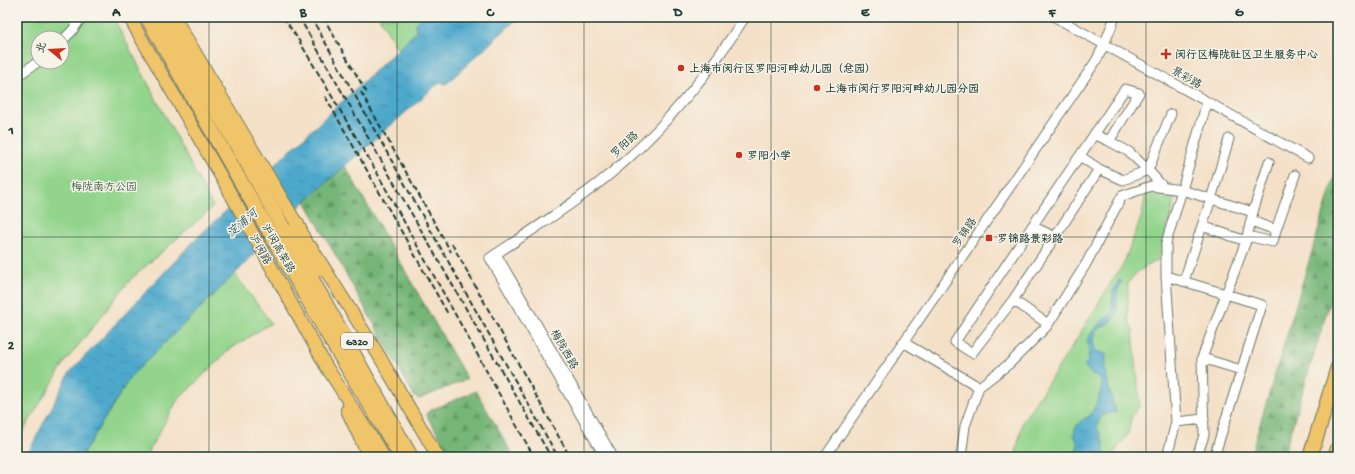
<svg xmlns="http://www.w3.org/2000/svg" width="1355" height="474" font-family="'Gochi Hand','LXGW WenKai TC',sans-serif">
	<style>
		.green { fill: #92d48b; stroke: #588860; fill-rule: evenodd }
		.forest { fill: url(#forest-firs); stroke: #4a7a56 }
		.water { fill: url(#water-ripples); stroke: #367380 }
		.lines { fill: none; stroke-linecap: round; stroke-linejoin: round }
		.minor-casing { stroke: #6a7667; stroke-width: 11 }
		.major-casing { stroke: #6a7667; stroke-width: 14 }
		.highway-casing { stroke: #6a7667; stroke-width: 16 }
		.minor { stroke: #fff; stroke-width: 9 }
		.major { stroke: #f0c469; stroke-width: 12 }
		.highway { stroke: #f0c469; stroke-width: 14 }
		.rail { stroke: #1f3d34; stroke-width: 2; stroke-dasharray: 6 3; stroke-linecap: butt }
		.grid { fill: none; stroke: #1f3d34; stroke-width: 1; stroke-opacity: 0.55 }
		.poi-dot { fill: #c8321e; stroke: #f7f3e8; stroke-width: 1.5 }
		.labels { text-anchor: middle; stroke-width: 3; stroke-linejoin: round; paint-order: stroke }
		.shield { fill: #f7f3e8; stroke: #60746a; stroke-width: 1 }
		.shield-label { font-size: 10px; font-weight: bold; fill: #1f3d34 }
		.poi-label { font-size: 11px; font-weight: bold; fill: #1f3d34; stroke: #f7f3e8; text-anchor: start }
		.street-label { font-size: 11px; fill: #1f3d34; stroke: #f7f3e8 }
		.park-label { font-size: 11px; fill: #365b45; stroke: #f7f3e8 }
		.water-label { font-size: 12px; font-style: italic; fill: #2d5d62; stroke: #f7f3e8 }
		.neatline { fill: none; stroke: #1f3d34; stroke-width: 1.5 }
		.grid-label { font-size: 13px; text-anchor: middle; font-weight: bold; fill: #1f3d34 }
	</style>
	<defs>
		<pattern id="forest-firs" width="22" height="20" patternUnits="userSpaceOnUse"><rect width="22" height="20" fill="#75b677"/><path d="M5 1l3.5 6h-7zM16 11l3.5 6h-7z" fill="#5f9562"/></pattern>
		<pattern id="water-ripples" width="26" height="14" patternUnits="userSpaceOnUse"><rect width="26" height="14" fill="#4ea9cc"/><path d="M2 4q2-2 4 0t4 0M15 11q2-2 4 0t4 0" fill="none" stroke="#408ba6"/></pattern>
	</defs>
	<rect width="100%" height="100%" fill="#f7f3e8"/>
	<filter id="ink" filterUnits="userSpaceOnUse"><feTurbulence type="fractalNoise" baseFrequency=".025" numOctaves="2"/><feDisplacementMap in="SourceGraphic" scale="8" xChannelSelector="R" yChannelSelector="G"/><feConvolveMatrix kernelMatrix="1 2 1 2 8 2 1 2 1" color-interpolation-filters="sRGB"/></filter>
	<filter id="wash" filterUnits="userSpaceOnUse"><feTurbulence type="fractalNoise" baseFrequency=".012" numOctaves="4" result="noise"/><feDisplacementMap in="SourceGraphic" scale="16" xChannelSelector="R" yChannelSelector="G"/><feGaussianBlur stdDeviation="0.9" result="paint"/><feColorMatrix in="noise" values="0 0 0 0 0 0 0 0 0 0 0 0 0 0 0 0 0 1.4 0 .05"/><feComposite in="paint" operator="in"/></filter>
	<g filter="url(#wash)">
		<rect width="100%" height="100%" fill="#f4e0c7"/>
		<path class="green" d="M17,17H113L213,207L131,279L65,362L17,441ZM38,38H62V62H38Z
			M379,17H421L415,23L416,32L398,50Z
			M1154,190L1177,192L1158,260L1137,272L1128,283V319L1133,330L1140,405L1132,416L1128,434L1111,457H1015L1023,421L1073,345L1115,276L1123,265L1142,215L1146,192Z
			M235,274L271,323L229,350L177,401L145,457H81L131,376Z"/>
		<path class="forest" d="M1338,165V274L1283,457H1250Z
			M345,166L467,379L422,398L419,399L415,397L305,201Z
			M476,391L514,457H452L428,418L427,413L431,410Z"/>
		<path class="water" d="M421,17H519L446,84L440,82L305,201L235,274L131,376L81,457H26L70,372L195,240L416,32L415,23Z
			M1119,280L1122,282L1117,291V313L1111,321L1096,331L1093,343L1096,351L1106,354L1105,369L1110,392L1116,412L1102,415L1097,426L1104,445L1105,457H1074L1078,444L1074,435L1075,428L1082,420L1090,416L1097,402L1102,387L1100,378L1092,375L1084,365L1088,361L1089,351L1087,340L1093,330L1112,312L1113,291Z"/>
	</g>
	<g filter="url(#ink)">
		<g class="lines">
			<defs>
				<path id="minor" d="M1055,17L1308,158
					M62,41L72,31L82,17
					M17,76L38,62
					M1099,169L1123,180L1148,170L1129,152L1109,141
					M1163,187L1148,170L1171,114
					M1253,212L1269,162
					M1276,230L1295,175
					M1247,236L1273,242L1276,230L1251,221
					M1055,237L1099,169L1080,156
					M496,254L613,457
					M1166,276L1262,305L1214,457
					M1184,281L1202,226
					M1013,300L1055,237L1032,226
					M1048,324L1013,300L972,353L955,342C1011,257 1068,173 1125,89L1139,93L1109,141L1094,134
					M903,342L979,387L1009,364L1047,326L1086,264L1122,196L1151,186L1182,190L1207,102
					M1202,358L1241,370
					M1176,422L1204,419
					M605,457L490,258C535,228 582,199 623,163C670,121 711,70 745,17
					M825,457L1096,61L1104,45L1115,17
					M961,457L965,426L979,387
					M1167,457L1176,422L1166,276V243L1182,190L1211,199L1202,226L1246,241L1253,212L1211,199L1229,139
					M1197,457L1204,435L1202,358L1246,241"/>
				<path id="major" d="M129,17L223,180L326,366L384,457
					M174,17L301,231
					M311,247L378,354L438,457
					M347,410L369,457"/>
				<path id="highway" d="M147,17L332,342L401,457
					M162,17L246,161L411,457
					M297,224L316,270
					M1310,457L1338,367
					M1335,457L1338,448"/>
			</defs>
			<use href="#minor" class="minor-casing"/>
			<use href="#major" class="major-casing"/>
			<use href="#highway" class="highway-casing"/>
			<use href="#minor" class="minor"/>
			<use href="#major" class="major"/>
			<use href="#highway" class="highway"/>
			<path class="rail" d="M283,17L298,39L376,171L534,457
				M299,17L551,457
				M311,17L558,457
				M323,17L368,95
				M361,92L451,252
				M325,96L448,314
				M452,244L570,457"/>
		</g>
	</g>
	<path class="grid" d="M209,17V457M397,17V457M584,17V457M771,17V457M958,17V457M1146,17V457M17,237H1338"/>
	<g class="poi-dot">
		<path d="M1164 48h4v4h4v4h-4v4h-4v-4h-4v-4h4z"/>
		<circle cx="681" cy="68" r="4"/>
		<circle cx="817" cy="88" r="4"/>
		<circle cx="739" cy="155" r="4"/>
		<rect x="985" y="234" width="8" height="8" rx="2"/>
	</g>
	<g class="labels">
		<rect class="shield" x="341" y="333" width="32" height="16" rx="3"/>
		<g class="shield-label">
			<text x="357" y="345">G320</text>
		</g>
		<g class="poi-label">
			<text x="1175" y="58">闵行区梅陇社区卫生服务中心</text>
			<text x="689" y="72">上海市闵行区罗阳河畔幼儿园（总园）</text>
			<text x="825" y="92">上海市闵行罗阳河畔幼儿园分园</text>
			<text x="747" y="159">罗阳小学</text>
			<text x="997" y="242">罗锦路景彩路</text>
		</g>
		<g class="street-label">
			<text transform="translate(1187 77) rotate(29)" y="4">景彩路</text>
			<text transform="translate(624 144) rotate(-43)" y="4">罗阳路</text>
			<text transform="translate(964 232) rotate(-56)" y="4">罗锦路</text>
			<text transform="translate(279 248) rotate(60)" y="4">沪闵高架路</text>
			<text transform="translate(261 249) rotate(61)" y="4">沪闵路</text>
			<text transform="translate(565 349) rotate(60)" y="4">梅陇西路</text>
		</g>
		<g class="park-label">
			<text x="104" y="190">梅陇南方公园</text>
		</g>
		<g class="water-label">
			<text transform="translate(242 223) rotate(-41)" y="4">淀浦河</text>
		</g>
	</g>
	<rect width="1355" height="474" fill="none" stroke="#f7f3e8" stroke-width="44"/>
	<g transform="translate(50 50) rotate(288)"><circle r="19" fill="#f7f3e8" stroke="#a1aaa0"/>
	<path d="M0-3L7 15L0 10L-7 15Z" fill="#c8321e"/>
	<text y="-6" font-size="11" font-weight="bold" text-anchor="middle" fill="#1f3d34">北</text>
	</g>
	<rect x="22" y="22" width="1311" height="430" class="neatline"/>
	<g class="grid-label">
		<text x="116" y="16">A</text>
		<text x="303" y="16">B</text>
		<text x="490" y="16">C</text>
		<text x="678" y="16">D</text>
		<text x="865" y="16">E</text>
		<text x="1052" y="16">F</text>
		<text x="1239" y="16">G</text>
		<text x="11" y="134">1</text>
		<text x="11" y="349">2</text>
	</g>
</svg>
